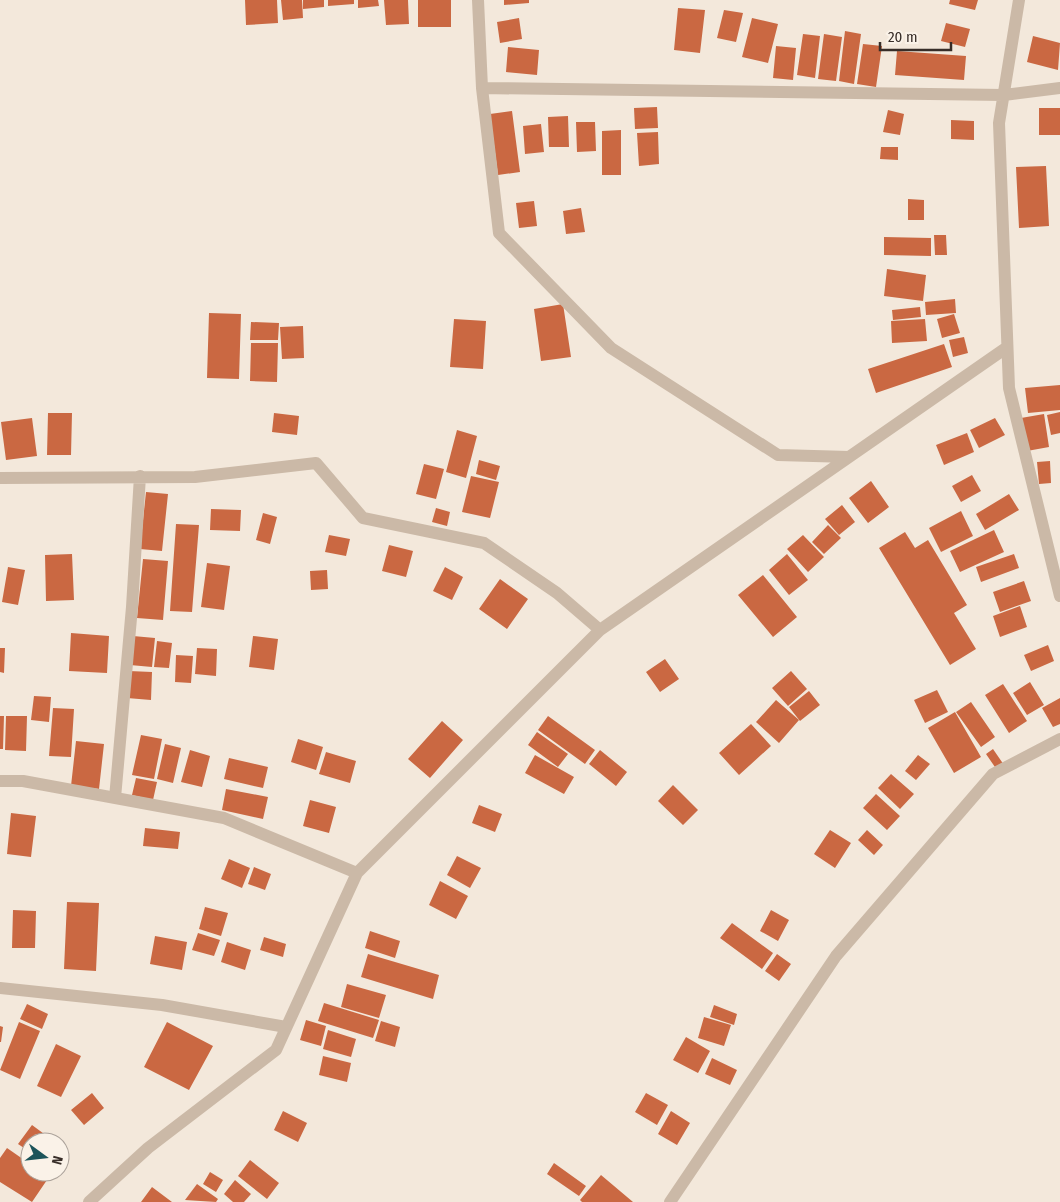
<svg xmlns="http://www.w3.org/2000/svg" width="1060" height="1202" font-family="'Fira Sans Condensed',sans-serif">
	<style>
		.building { fill: #ca6842 }
		.lines { fill: none; stroke-linecap: round; stroke-linejoin: round }
		.street { stroke: #cbb9a7; stroke-width: 12 }
	</style>
	<rect width="100%" height="100%" fill="#f3e8db"/>
	<path class="building" d="M245,0H277L278,23L246,25Z
		M281,0H302L303,18L283,20Z
		M303,0H324V7L303,9Z
		M328,0H354V4L328,6Z
		M358,0H378L379,6L358,8Z
		M384,0H408L409,24L386,25Z
		M418,0H451V27H418Z
		M504,0H529V3L504,5Z
		M950,0H978L975,10L949,4Z
		M678,8L705,10L700,53L674,50Z
		M724,10L743,13L736,42L717,38Z
		M519,18L522,39L500,43L497,22Z
		M752,18L778,24L768,63L742,57Z
		M946,23L970,29L965,47L941,41Z
		M845,31L861,34L854,84L839,81Z
		M803,34L820,36L815,78L797,75Z
		M824,34L842,37L836,81L818,79Z
		M1033,36L1060,43L1058,70L1027,62Z
		M863,44L882,46L876,87L857,84Z
		M776,46L796,48L793,80L773,78Z
		M508,47L539,50L537,75L506,72Z
		M897,51L966,56L964,80L895,75Z
		M657,107L658,128L635,129L634,108Z
		M1039,108H1060V135H1039Z
		M888,110L904,114L900,135L883,132Z
		M512,111L520,172L498,175L490,114Z
		M568,116L569,147H549L548,117Z
		M951,120L974,121V140L951,139Z
		M576,122H595L596,151L577,152Z
		M541,124L544,152L525,154L523,126Z
		M621,130V175H602V131Z
		M658,132L659,164L639,166L637,133Z
		M881,147H898V160L880,159Z
		M1046,166L1049,226L1019,228L1016,167Z
		M908,199L924,200V220H908Z
		M534,201L537,226L519,228L516,203Z
		M581,208L585,232L566,234L563,211Z
		M934,235H946L947,255H935Z
		M884,237L931,238V256L884,255Z
		M887,269L926,275L923,301L884,296Z
		M955,299L956,313L926,315L925,302Z
		M563,304L571,357L541,361L534,309Z
		M920,307L921,317L893,320L892,310Z
		M209,313L241,314L239,379L207,378Z
		M954,314L960,333L942,338L937,319Z
		M454,319L486,321L483,369L450,367Z
		M925,319L927,341L892,343L891,321Z
		M251,322L279,323L278,340H250Z
		M303,326L304,358L282,359L280,327Z
		M964,337L968,353L953,357L949,340Z
		M251,343H278L277,382L250,381Z
		M944,344L952,367L876,393L868,369Z
		M1060,385V410L1028,413L1025,388Z
		M1060,412V433L1051,435L1047,415Z
		M48,413H72L71,455H47Z
		M274,413L299,416L297,435L272,432Z
		M1044,414L1049,447L1027,451L1021,418Z
		M32,418L37,456L6,460L1,422Z
		M995,418L1005,435L979,448L970,430Z
		M457,430L477,436L466,478L446,472Z
		M967,433L974,452L944,465L936,445Z
		M479,460L500,466L496,480L476,474Z
		M1050,461L1051,483L1039,484L1037,462Z
		M424,464L444,469L436,499L416,494Z
		M972,475L981,491L961,502L952,486Z
		M471,476L499,482L490,518L462,512Z
		M871,481L889,507L868,523L849,498Z
		M146,492L168,494L162,551L140,549Z
		M1009,494L1019,510L985,530L976,514Z
		M842,505L855,522L839,535L825,519Z
		M436,508L450,512L447,526L432,522Z
		M211,509L241,510L240,531L210,530Z
		M961,511L973,536L941,552L929,528Z
		M263,513L277,517L270,544L256,540Z
		M176,524L199,525L192,612L170,611Z
		M828,525L841,538L824,554L812,542Z
		M994,530L1004,552L960,572L950,551Z
		M905,532L915,548L928,540L967,605L954,613L976,649L950,665L879,548Z
		M329,535L350,539L346,556L325,552Z
		M803,535L824,557L808,572L787,549Z
		M389,545L413,551L406,577L382,571Z
		M72,554L74,600L46,601L45,555Z
		M787,554L808,580L789,595L769,570Z
		M1014,554L1019,568L981,582L976,567Z
		M143,559L168,561L163,620L137,618Z
		M207,563L230,566L224,610L201,607Z
		M8,567L25,570L18,605L2,602Z
		M445,567L463,577L452,600L433,591Z
		M327,570L328,589L311,590L310,571Z
		M763,575L797,617L773,637L738,595Z
		M500,579L528,599L507,629L479,609Z
		M1024,581L1031,601L1000,612L993,592Z
		M1020,606L1027,627L1000,637L993,616Z
		M71,633L109,636L107,673L69,671Z
		M133,636L155,638L152,667L130,665Z
		M253,636L278,639L274,670L249,667Z
		M157,641L172,643L169,668L154,667Z
		M1048,645L1054,661L1031,671L1024,655Z
		M0,648H5L4,673L0,672Z
		M197,648L217,649L216,676L195,674Z
		M176,655L193,656L191,683L175,682Z
		M665,659L679,679L660,692L646,672Z
		M129,671L152,672L151,700L127,698Z
		M791,671L807,689L788,706L772,688Z
		M1030,682L1044,705L1027,715L1013,693Z
		M1003,684L1027,721L1009,733L985,695Z
		M937,690L948,712L925,723L914,700Z
		M809,691L820,705L800,721L789,707Z
		M34,696L51,697L49,722L31,720Z
		M1060,698V724L1053,727L1042,708Z
		M776,700L799,720L779,743L756,722Z
		M971,702L995,737L981,747L956,712Z
		M53,708L74,709L71,757L49,756Z
		M955,712L981,757L954,773L928,728Z
		M0,716H4L3,749H0Z
		M6,716H27L26,751L5,750Z
		M548,716L595,750L585,764L538,730Z
		M442,721L463,740L430,778L408,759Z
		M751,724L771,746L739,775L719,753Z
		M537,732L568,754L558,767L528,745Z
		M141,735L162,739L154,779L132,775Z
		M298,739L323,747L316,770L291,762Z
		M76,741L104,744L99,789L71,786Z
		M165,744L181,748L173,783L157,779Z
		M993,749L1004,765L997,770L986,754Z
		M190,750L210,756L202,787L181,782Z
		M600,750L627,772L616,786L589,764Z
		M326,752L356,761L350,783L319,774Z
		M535,755L574,777L564,794L525,773Z
		M918,755L930,764L916,780L905,771Z
		M229,758L268,767L263,788L224,779Z
		M891,774L914,794L900,809L878,788Z
		M136,778L157,782L153,800L132,795Z
		M673,785L698,810L683,825L658,801Z
		M226,789L268,797L263,819L222,810Z
		M876,794L900,816L887,830L863,808Z
		M310,800L336,807L329,833L303,826Z
		M479,805L502,814L495,832L472,823Z
		M11,813L36,816L31,857L7,854Z
		M145,828L180,832L178,849L143,846Z
		M830,830L851,843L835,868L814,854Z
		M867,830L883,845L874,855L858,840Z
		M457,856L481,868L470,888L447,875Z
		M229,859L250,868L242,888L221,879Z
		M254,867L271,874L265,890L248,884Z
		M440,881L468,896L456,919L429,905Z
		M67,902L99,903L96,971L64,969Z
		M205,907L228,913L221,936L199,929Z
		M13,910L36,911L35,948H12Z
		M771,910L789,920L778,941L760,931Z
		M732,923L773,953L762,969L720,938Z
		M370,931L400,941L395,958L365,948Z
		M198,933L220,940L214,956L192,950Z
		M155,936L187,942L182,970L150,964Z
		M264,937L286,944L283,957L260,950Z
		M227,942L251,950L245,970L221,962Z
		M368,954L439,975L433,999L361,977Z
		M777,954L791,964L779,981L765,971Z
		M347,984L386,995L379,1018L341,1007Z
		M324,1003L379,1020L373,1038L318,1021Z
		M27,1004L48,1014L42,1029L20,1019Z
		M714,1005L737,1014L734,1025L710,1017Z
		M704,1017L731,1025L724,1046L698,1038Z
		M306,1020L326,1026L321,1046L300,1040Z
		M381,1021L400,1027L395,1047L375,1041Z
		M19,1022L40,1031L20,1079L0,1070Z
		M167,1022L213,1046L189,1090L144,1067Z
		M0,1026L3,1027L1,1042H0Z
		M328,1030L356,1039L351,1057L323,1049Z
		M686,1037L710,1051L698,1073L673,1060Z
		M56,1044L81,1056L61,1097L37,1086Z
		M323,1056L351,1063L347,1082L319,1075Z
		M712,1058L737,1070L730,1085L705,1074Z
		M92,1093L104,1108L84,1125L71,1110Z
		M646,1093L668,1105L657,1125L635,1112Z
		M283,1111L307,1123L298,1142L274,1130Z
		M671,1111L690,1123L677,1145L658,1134Z
		M32,1125L55,1142H30V1152L18,1144Z
		M7,1148L30,1164V1172H42L49,1177L32,1202L0,1182V1158Z
		M250,1160L279,1183L267,1199L238,1176Z
		M554,1163L586,1186L579,1196L547,1174Z
		M210,1172L223,1180L216,1192L203,1184Z
		M601,1175L633,1202H582L580,1200Z
		M235,1180L251,1194L244,1202H233L224,1194Z
		M197,1184L218,1199L216,1202L185,1200Z
		M152,1187L172,1202H141Z"/>
	<g class="lines">
		<path class="street" d="M478,0L482,88L1004,95L1060,88
			M1019,0L999,123L1009,388L1060,596
			M482,88L499,233L611,348L778,455L849,457
			M0,478L195,477L316,463L363,518L484,543L557,593L600,630
			M0,781H23L224,818L357,873
			M115,798L132,607L140,476
			M0,988L162,1005L286,1027
			M89,1202L148,1148L276,1050L357,873L600,630L1006,348
			M670,1202L836,956L993,774L1060,739"/>
	</g>
	<g transform="translate(45 1157) rotate(105)"><circle r="24" fill="#faf2e8" stroke="#aca39b"/>
	<path d="M0-4L9 19L0 12L-9 19Z" fill="#1c545a"/>
	<text y="-8" font-size="14" font-weight="bold" text-anchor="middle" fill="#372d28">N</text>
	</g>
	<path d="M880 42v8h71v-8" fill="none" stroke="#372d28" stroke-width="2.5"/>
	<text x="888" y="42" font-size="15" fill="#372d28" stroke="#faf2e8" stroke-width="4" paint-order="stroke">20 m</text>
</svg>
